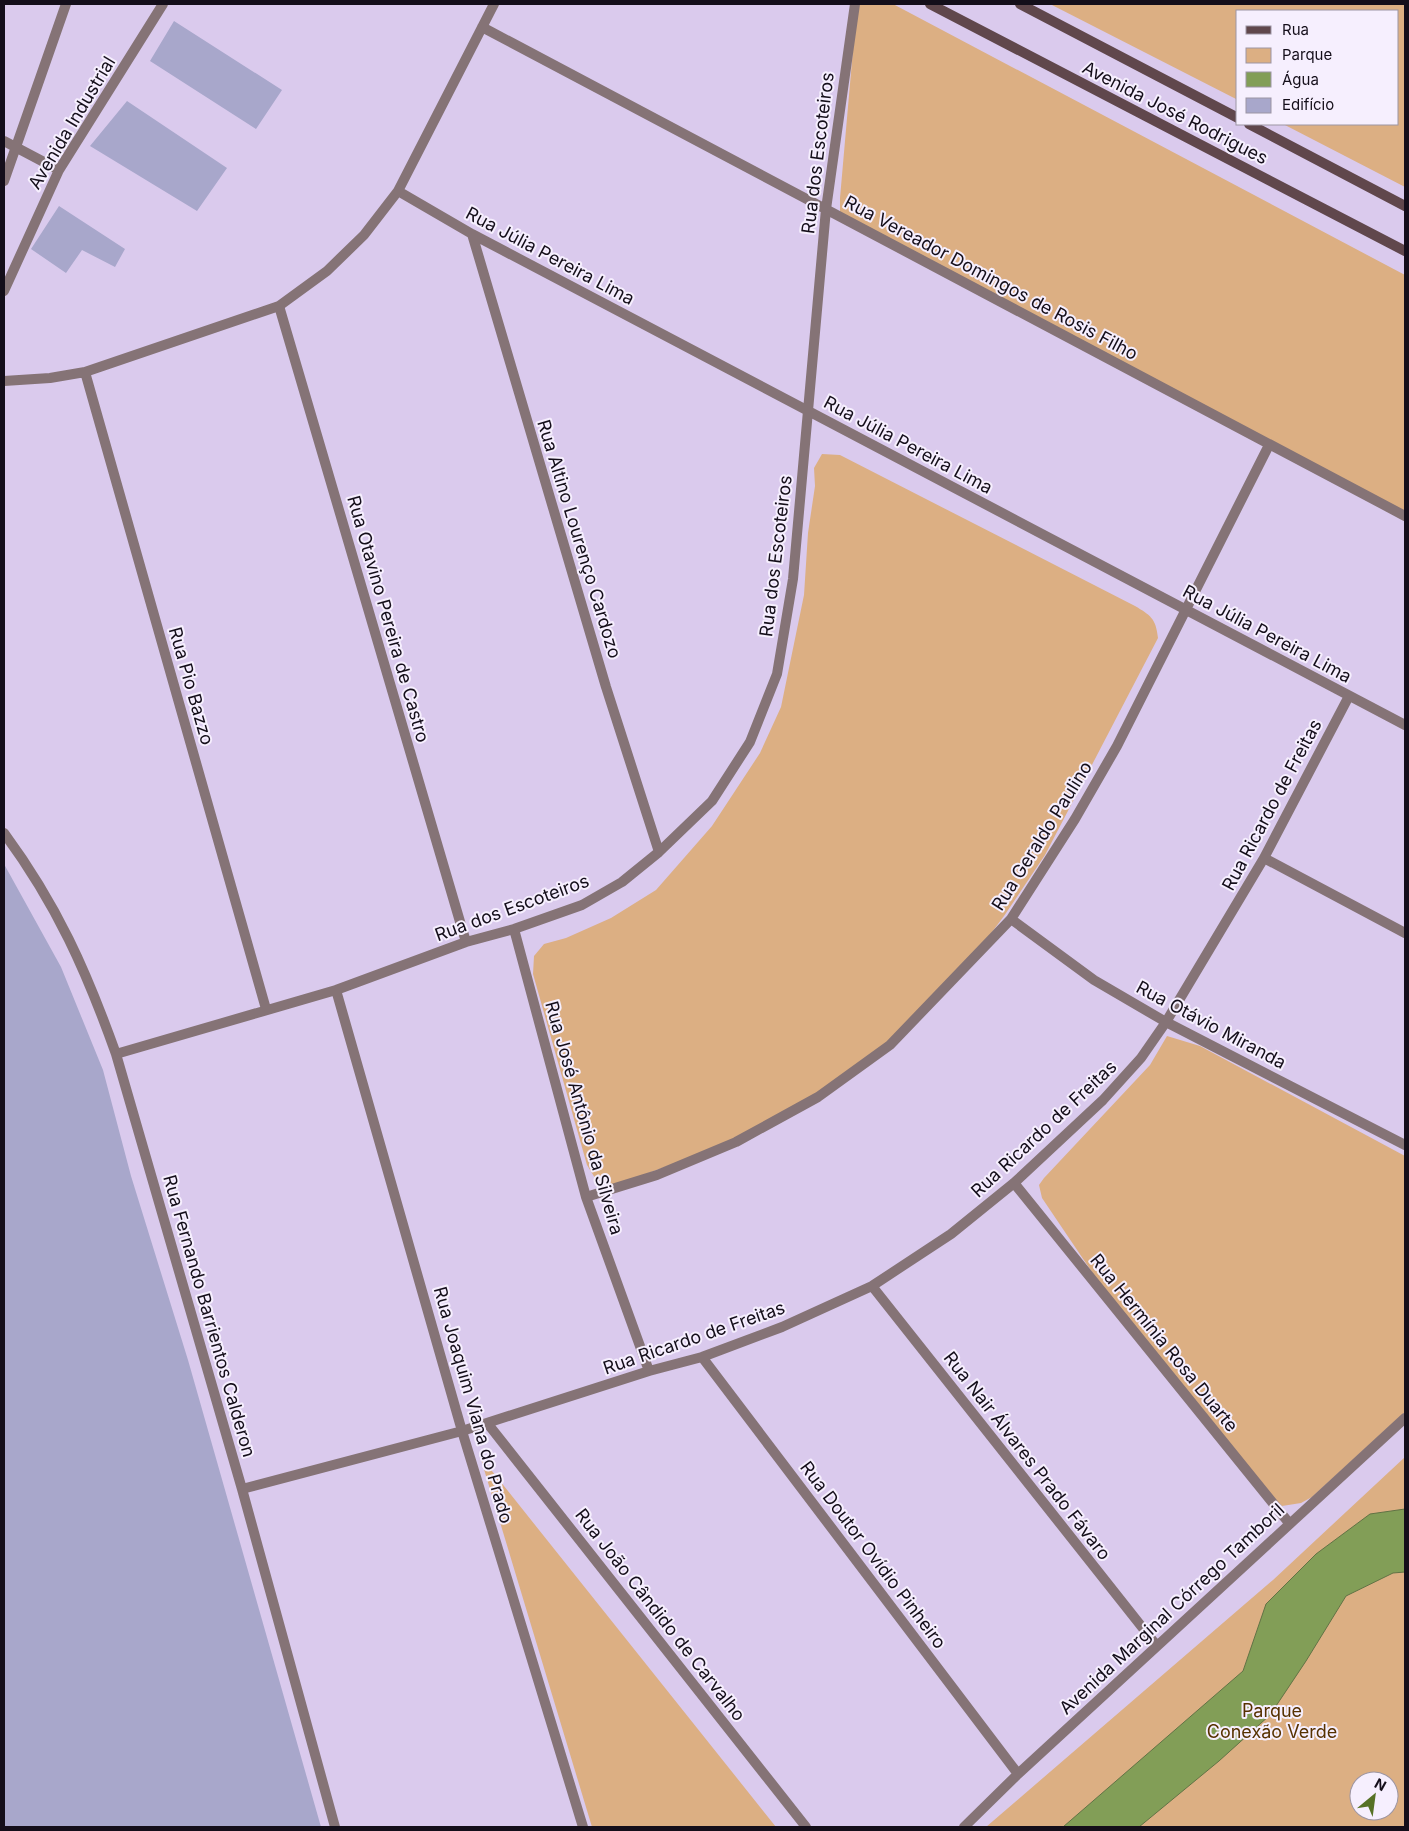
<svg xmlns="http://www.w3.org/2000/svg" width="1409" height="1831" font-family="Inter,sans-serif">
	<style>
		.green { fill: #dcaf83; fill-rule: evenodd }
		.water { fill: #829e57; stroke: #617345 }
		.building { fill: #a8a7cb }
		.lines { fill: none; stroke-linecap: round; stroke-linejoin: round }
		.street { stroke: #857376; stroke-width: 10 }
		.secondary { stroke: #60474c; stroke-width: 10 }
		.labels { text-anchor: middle; stroke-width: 4; stroke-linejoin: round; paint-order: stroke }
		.street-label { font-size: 18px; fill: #140e1a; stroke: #f6effe }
		.park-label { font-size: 18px; fill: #563100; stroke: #f6effe }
	</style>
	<rect width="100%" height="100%" fill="#dacaed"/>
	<path class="green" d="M857,4H893L1405,275V521L840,218V198Z
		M1050,4H1405V187L1283,124H1398V11H1238V100Z
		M822,454L840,455L1135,606C1150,615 1156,618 1158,638L1045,855L1004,916L980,948L887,1044L817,1095L736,1141L610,1187L595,1178L587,1165L533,974L534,956L544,944L566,938L611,918L656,890L712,826L760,753L781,707L789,668L804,595L808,533L815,486L814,468Z
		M1167,1036L1200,1046L1405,1156V1412L1312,1497L1301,1503L1282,1506L1261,1484L1096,1278L1042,1198L1039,1185L1044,1178L1150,1065Z
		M480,1456L776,1827H592Z
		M1405,1457V1827H986L1273,1580ZM1359,1781H1389V1811H1359Z"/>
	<path class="water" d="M1405,1509V1572L1393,1573L1346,1596L1306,1661L1270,1715L1219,1761L1139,1827H1063L1243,1671L1266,1604L1316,1554L1370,1514Z"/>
	<path class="building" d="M174,21L282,90L256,129L150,61Z
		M127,101L227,168L197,211L90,146Z
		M59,206L125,249L115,267L82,250L66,273L31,249Z
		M4,864L61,967L103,1070L131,1176L188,1360L321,1827H4Z"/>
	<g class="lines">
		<path class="street" d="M482,27L1405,516
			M4,141L59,170
			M4,181L66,4
			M398,191L472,234L1405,725
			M472,234L606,687L659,852
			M4,291L59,170L163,4
			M279,306L466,942
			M85,372L266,1009
			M4,381L50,378L85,372L279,306L327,271L364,235L398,191L494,4
			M4,833C57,905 86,970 116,1054L242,1489L335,1827
			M1264,858L1405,933
			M1011,919L1094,980L1166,1022L1405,1145
			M514,929L586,1197L649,1371
			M336,990L462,1431L583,1827
			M116,1054L336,990L466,942L514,929L582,905L622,882L659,852L712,801L750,742L777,674L793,579L826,209L855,4
			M1014,1183L1289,1523
			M586,1197L657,1175L736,1142L818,1097L890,1045L1011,919L1075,819L1117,746L1269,445
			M872,1286L1157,1646
			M702,1357L1018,1774
			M488,1424L806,1827
			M242,1489L462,1431L649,1371L702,1357L782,1327L872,1286L951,1234L1014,1183L1103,1100L1141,1058L1166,1022L1264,858L1349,696
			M964,1827L1018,1774L1405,1418"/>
		<path class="secondary" d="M930,4L1405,251
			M1020,4L1238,118
			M1249,124L1405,206"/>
	</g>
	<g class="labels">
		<g class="street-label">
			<text transform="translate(1175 113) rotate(27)" y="6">Avenida José Rodrigues</text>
			<text transform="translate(72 123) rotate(-59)" y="6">Avenida Industrial</text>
			<text transform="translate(818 153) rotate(-83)" y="6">Rua dos Escoteiros</text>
			<text transform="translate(550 256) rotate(28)" y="6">Rua Júlia Pereira Lima</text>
			<text transform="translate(991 278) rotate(28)" y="6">Rua Vereador Domingos de Rosis Filho</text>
			<text transform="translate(908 445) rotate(28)" y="6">Rua Júlia Pereira Lima</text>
			<text transform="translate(579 539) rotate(73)" y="6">Rua Altino Lourenço Cardozo</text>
			<text transform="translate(776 556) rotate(-83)" y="6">Rua dos Escoteiros</text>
			<text transform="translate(388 619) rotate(74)" y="6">Rua Otavino Pereira de Castro</text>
			<text transform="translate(1267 634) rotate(28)" y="6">Rua Júlia Pereira Lima</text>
			<text transform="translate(191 686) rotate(74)" y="6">Rua Pio Bazzo</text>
			<text transform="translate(1272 805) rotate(-62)" y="6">Rua Ricardo de Freitas</text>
			<text transform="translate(1042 836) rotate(-58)" y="6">Rua Geraldo Paulino</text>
			<text transform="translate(512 908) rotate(-20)" y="6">Rua dos Escoteiros</text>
			<text transform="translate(1211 1025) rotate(28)" y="6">Rua Otávio Miranda</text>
			<text transform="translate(584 1118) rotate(74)" y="6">Rua José Antônio da Silveira</text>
			<text transform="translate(1044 1129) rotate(-43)" y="6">Rua Ricardo de Freitas</text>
			<text transform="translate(209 1316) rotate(74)" y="6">Rua Fernando Barrientos Calderon</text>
			<text transform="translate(694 1338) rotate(-19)" y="6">Rua Ricardo de Freitas</text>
			<text transform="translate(1164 1343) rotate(51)" y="6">Rua Hermínia Rosa Duarte</text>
			<text transform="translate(473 1405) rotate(74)" y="6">Rua Joaquim Viana do Prado</text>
			<text transform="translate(1027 1456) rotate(52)" y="6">Rua Nair Álvares Prado Fávaro</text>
			<text transform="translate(873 1555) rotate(53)" y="6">Rua Doutor Ovídio Pinheiro</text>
			<text transform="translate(1172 1609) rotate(-43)" y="6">Avenida Marginal Córrego Tamboril</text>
			<text transform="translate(660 1615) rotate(52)" y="6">Rua João Cândido de Carvalho</text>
		</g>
		<g class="park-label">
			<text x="1272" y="1717">Parque<tspan x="1272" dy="21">Conexão Verde</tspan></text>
		</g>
	</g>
	<rect width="1409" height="1831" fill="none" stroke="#140e1a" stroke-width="10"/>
	<rect x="1236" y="10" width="162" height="115" fill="#f6effe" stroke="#9c95a3"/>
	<rect x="1246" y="26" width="25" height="8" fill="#60474c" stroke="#9c95a3"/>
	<text x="1282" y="35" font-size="15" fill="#140e1a">Rua</text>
	<rect x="1246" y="48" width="25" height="15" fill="#dcaf83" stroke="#9c95a3"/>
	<text x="1282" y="60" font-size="15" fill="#140e1a">Parque</text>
	<rect x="1246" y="72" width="25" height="15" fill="#829e57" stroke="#9c95a3"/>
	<text x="1282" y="85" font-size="15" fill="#140e1a">Água</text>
	<rect x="1246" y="98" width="25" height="15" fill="#a8a7cb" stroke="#9c95a3"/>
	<text x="1282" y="110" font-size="15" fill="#140e1a">Edifício</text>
	<g transform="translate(1374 1796) rotate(29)"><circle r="24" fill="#f6effe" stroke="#9c95a3"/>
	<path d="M0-4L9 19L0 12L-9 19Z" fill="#577226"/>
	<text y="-8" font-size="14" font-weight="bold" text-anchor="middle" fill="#140e1a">N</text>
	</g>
</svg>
